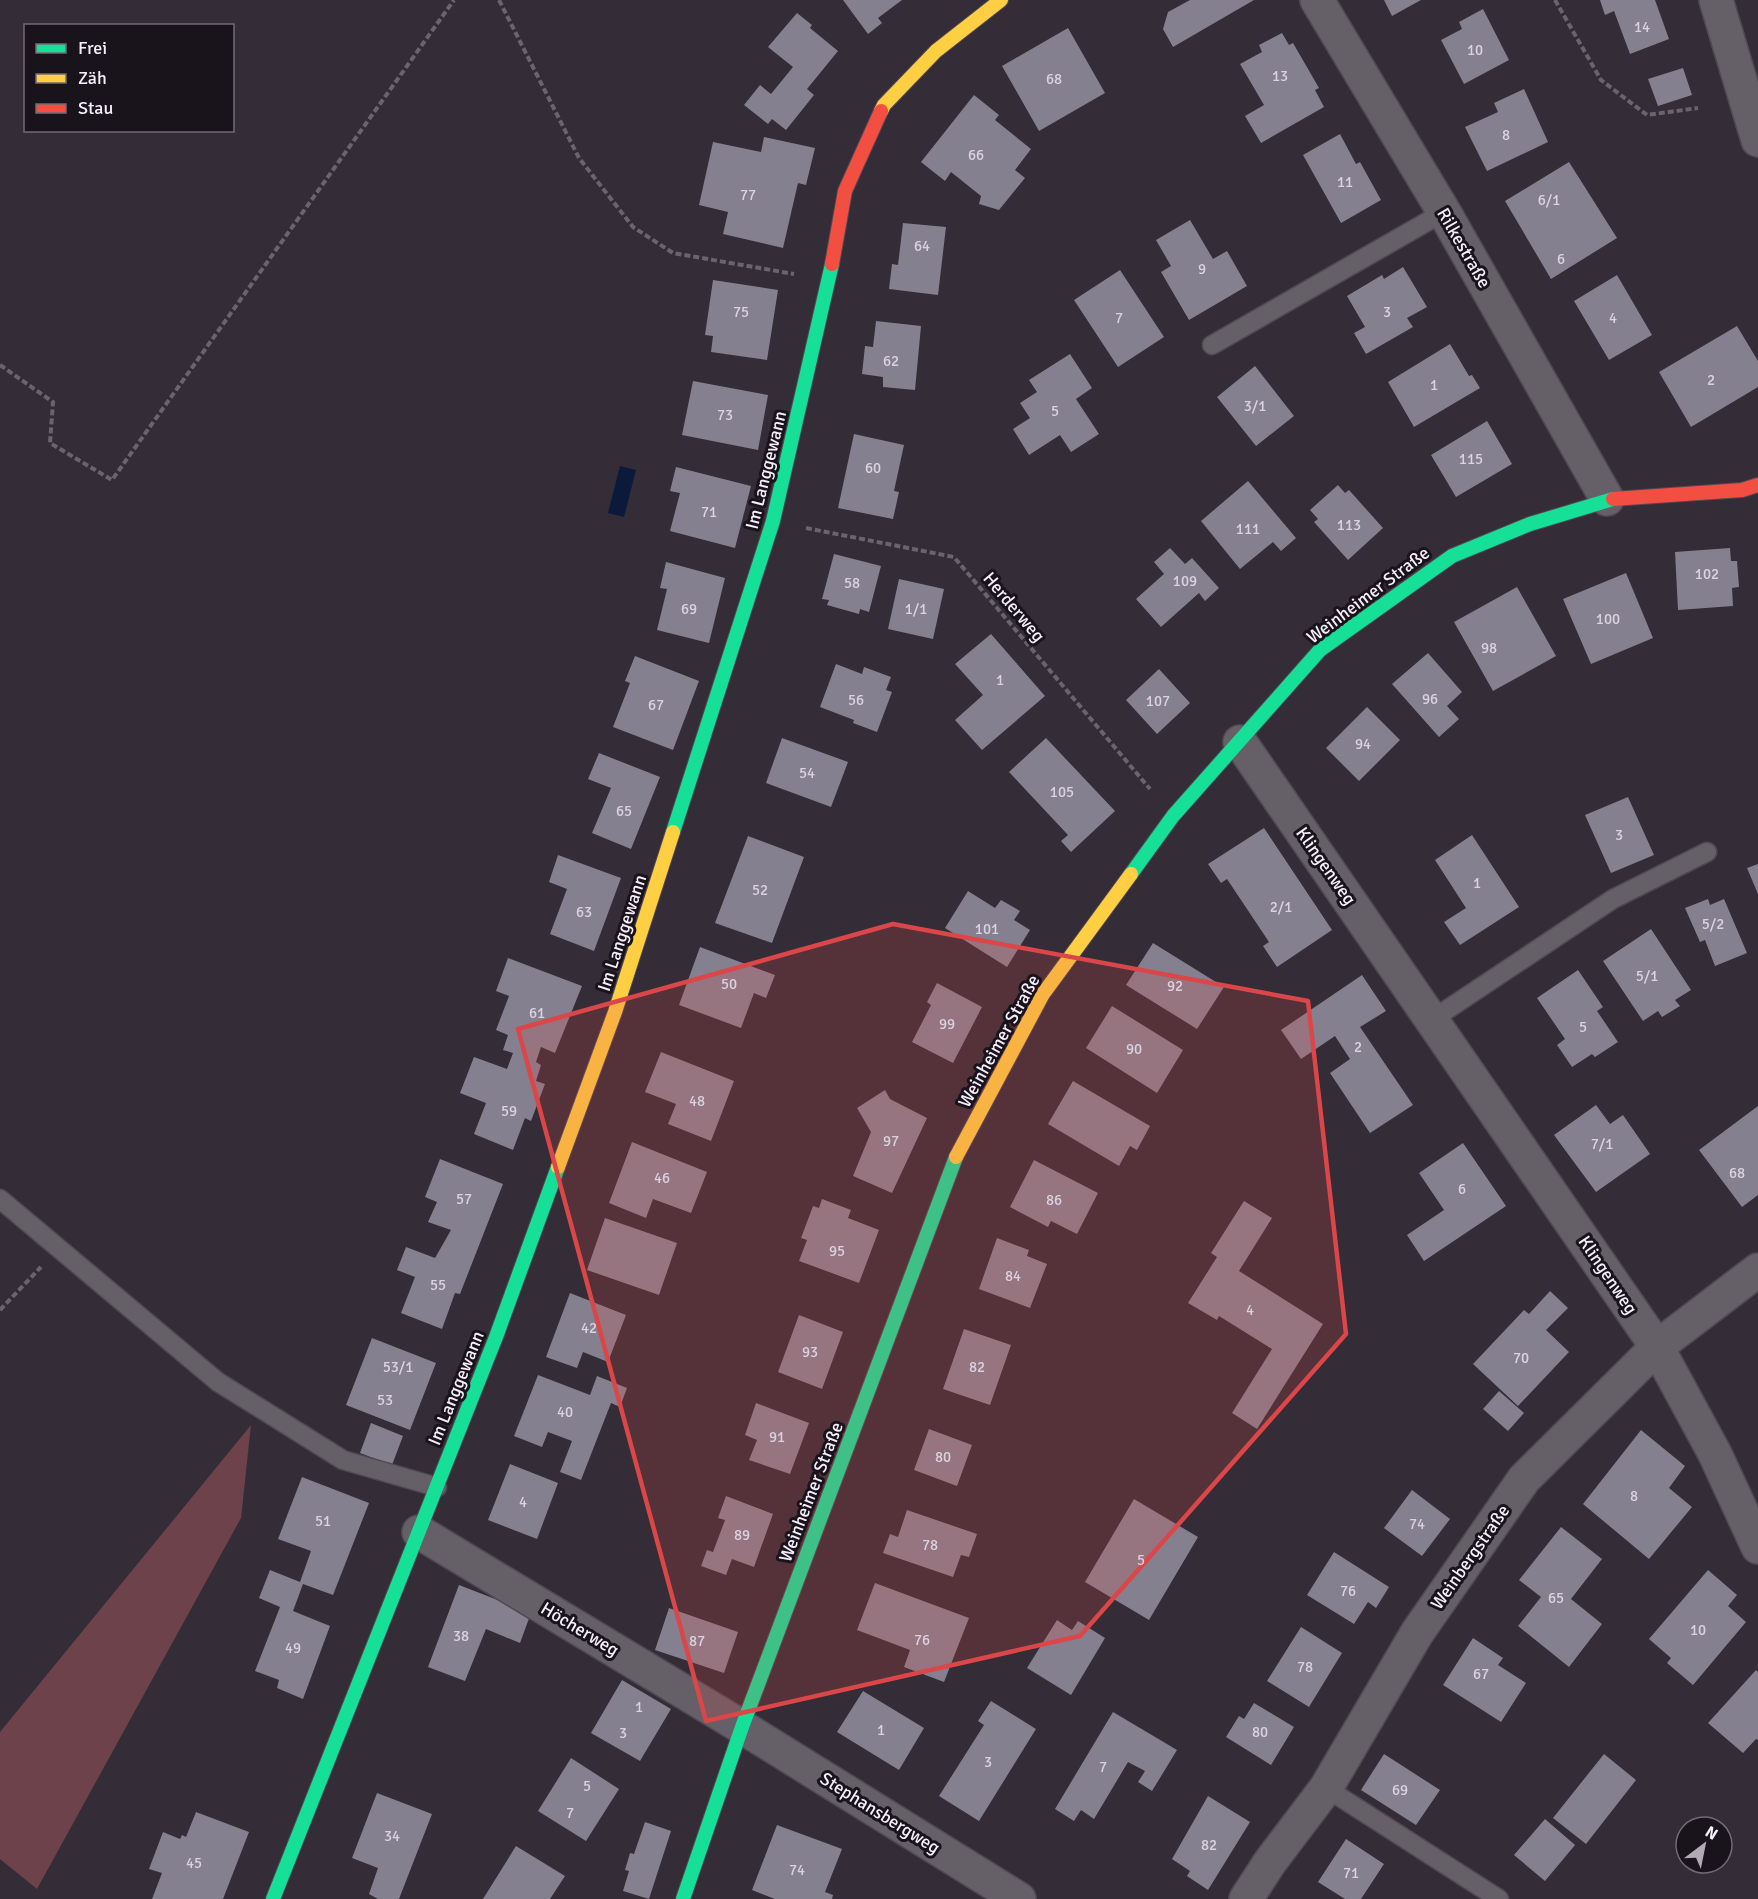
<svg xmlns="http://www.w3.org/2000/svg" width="1758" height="1899" font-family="Signika,sans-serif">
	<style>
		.green { fill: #6d424a }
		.water { fill: #0b1a3a }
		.building { fill: #85808f }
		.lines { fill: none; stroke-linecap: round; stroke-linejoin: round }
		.lane-casing { stroke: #504852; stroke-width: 21 }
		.street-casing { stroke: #504852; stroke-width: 36 }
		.fast-casing { stroke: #504852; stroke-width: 16 }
		.slow-casing { stroke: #504852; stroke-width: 16 }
		.jam-casing { stroke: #504852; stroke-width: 16 }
		.path { stroke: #6a646d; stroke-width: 4; stroke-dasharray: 6 3; stroke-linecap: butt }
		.lane { stroke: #655f68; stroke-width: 18 }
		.street { stroke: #655f68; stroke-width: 33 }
		.fast { stroke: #16e098; stroke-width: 14 }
		.slow { stroke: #ffcf43; stroke-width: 14 }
		.jam { stroke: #f24e42; stroke-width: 14 }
		.marked { fill: #db4648; fill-opacity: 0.2; stroke: #db4648; stroke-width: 4.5; stroke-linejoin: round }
		.labels { text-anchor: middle; stroke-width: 6; stroke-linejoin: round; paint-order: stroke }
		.number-label { font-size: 15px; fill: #dad2e0 }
		.street-label { font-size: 18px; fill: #f7eefb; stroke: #19131c }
	</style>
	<rect width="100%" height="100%" fill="#342c37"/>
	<path class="green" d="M251,1425L241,1518L37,1889L0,1859V1732Z"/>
	<path class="water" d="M620,466L636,470L624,517L608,513Z"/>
	<path class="building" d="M843,0H902L878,18L882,23L868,34Z
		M1190,0H1254L1173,47L1163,29L1168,12Z
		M1384,0H1421L1392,16Z
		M1600,0H1655L1669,39L1630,54L1614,11L1605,15Z
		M1483,9L1509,60L1464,84L1441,40L1462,29L1459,22Z
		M797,13L812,25L810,28L838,51L807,89L814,95L786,130L772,119L768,124L744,105L760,85L771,94L793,67L768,47Z
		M1068,28L1105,93L1039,131L1002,66Z
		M1282,33L1289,45L1293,43L1319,88L1315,90L1324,107L1261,143L1245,116L1264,105L1240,64L1262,52L1259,45Z
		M1683,68L1692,95L1658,106L1648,79Z
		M1524,89L1548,142L1487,171L1465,127L1498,112L1494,103Z
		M974,95L999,115L995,120L1031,149L1015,170L1025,178L999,210L979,204L981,196L951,172L945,181L921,162Z
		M1340,134L1356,164L1360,162L1381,200L1341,223L1303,155Z
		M764,137L815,148L806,185L798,183L783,248L723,234L728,212L699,205L713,142L761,152Z
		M1569,162L1617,238L1551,279L1505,201Z
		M1190,220L1213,259L1227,251L1247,286L1189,320L1161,272L1171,266L1156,240Z
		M903,223L946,227L938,295L889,289L892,264L898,265Z
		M1403,267L1427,307L1407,318L1413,327L1366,354L1354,333L1365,327L1347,296L1382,275L1384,279Z
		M1120,270L1164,337L1118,367L1074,300Z
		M1617,275L1652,335L1609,360L1574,301Z
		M713,280L778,290L767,360L711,352L713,336L705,335Z
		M876,321L921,326L915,390L883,387V377L862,374L865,346L873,347Z
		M1737,326L1758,361V387L1691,427L1659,372Z
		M1450,344L1469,376L1472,375L1480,388L1414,427L1388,382Z
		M1070,354L1092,388L1076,399L1099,434L1071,452L1060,435L1029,455L1013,429L1030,418L1020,403L1037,392L1029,380Z
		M1255,366L1294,416L1256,446L1217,397Z
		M693,381L768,395L758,450L682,435Z
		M1487,421L1512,464L1456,497L1431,455Z
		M854,434L904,445L894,491L899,492L893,519L838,508Z
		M676,467L751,486L735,548L670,531L680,493L670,491Z
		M1248,481L1296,538L1281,551L1273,542L1240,569L1201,521Z
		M1338,485L1345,493L1349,490L1383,528L1348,560L1314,522L1318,519L1310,510Z
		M1170,548L1185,564L1192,558L1219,588L1205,601L1199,593L1161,627L1136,599L1164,574L1154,562Z
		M1730,548L1731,561H1737L1739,587L1732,588L1733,606L1678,610L1675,552Z
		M834,554L881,566L869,612L860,609L859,614L827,605L829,600L822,599Z
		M666,562L725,578L709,643L657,630L667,589L660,588Z
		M1626,573L1653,638L1591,664L1563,599Z
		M899,579L944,589L933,639L888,629Z
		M1517,587L1556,656L1493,691L1454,622Z
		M991,634L1045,696L982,750L955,720L983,695L955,664Z
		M1428,653L1462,692L1447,706L1459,719L1439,737L1392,684Z
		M635,656L699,681L673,750L613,727L630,683L625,681Z
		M836,664L862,674L864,667L891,677L886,690L892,692L877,732L853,723L854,720L820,707Z
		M1159,669L1190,703L1157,734L1126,700Z
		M1367,707L1400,740L1359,781L1326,748Z
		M782,738L848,762L831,807L766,783Z
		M1046,738L1115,811L1071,852L1061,841L1068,835L1009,772Z
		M599,753L660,777L631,849L592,833L611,788L588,779Z
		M1628,797L1654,855L1611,873L1585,815Z
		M1264,828L1332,930L1277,967L1263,946L1269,942L1227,879L1221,883L1208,864Z
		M1472,835L1519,907L1460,945L1444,922L1466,908L1435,860Z
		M748,836L804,857L772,943L715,923Z
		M558,855L621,878L594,951L550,934L567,889L549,882Z
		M1758,864V894L1747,868Z
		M968,891L995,908L1001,900L1020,911L1014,920L1030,930L1007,967L945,928Z
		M1708,899L1710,905L1724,899L1747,953L1715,966L1705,940L1700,942L1685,908Z
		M1651,929L1691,990L1675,1000L1680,1006L1662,1017L1658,1011L1643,1021L1603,961Z
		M1153,943L1224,987L1197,1029L1126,985Z
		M700,947L775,975L766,998L754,993L741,1028L679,1005Z
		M508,958L582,986L555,1053L541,1047L536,1062L541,1065L536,1081L545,1084L531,1121L525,1118L513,1150L474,1134L486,1103L460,1093L474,1057L507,1069L513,1053L503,1050L508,1035L496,1030L509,996L496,991Z
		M1578,970L1603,1007L1597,1011L1618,1042L1595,1057L1592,1054L1572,1067L1557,1045L1565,1039L1537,998Z
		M1362,975L1386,1011L1360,1027L1413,1105L1370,1133L1330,1073L1350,1059L1335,1036L1301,1059L1281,1030Z
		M937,983L982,1007L953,1063L912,1042L931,1005L927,1002Z
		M1112,1006L1183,1050L1157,1093L1086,1048Z
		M661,1052L734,1081L711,1141L668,1124L676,1104L645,1092Z
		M1073,1081L1150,1126L1137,1150L1130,1146L1119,1166L1048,1124Z
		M885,1090L890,1099L927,1118L892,1193L853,1176L871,1132L857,1108Z
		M1596,1105L1610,1124L1623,1115L1650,1154L1596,1192L1554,1135Z
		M1758,1106V1195L1742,1207L1699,1150Z
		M632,1142L707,1172L691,1213L653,1199L646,1218L609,1203Z
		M1463,1143L1506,1206L1424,1261L1407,1235L1444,1210L1419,1173Z
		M440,1159L503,1184L460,1294L455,1293L442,1329L401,1313L415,1277L397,1270L406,1247L435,1258L451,1230L428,1222L437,1202L425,1197Z
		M1034,1160L1098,1193L1077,1234L1051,1221L1048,1227L1010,1207Z
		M822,1199L851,1210L848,1218L879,1230L859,1283L799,1261L807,1240L801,1238L813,1206L819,1208Z
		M1244,1201L1272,1218L1239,1271L1323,1324L1257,1429L1232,1413L1272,1349L1219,1316L1217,1320L1188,1303L1217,1257L1211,1253Z
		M605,1218L677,1243L659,1295L587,1270Z
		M997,1238L1029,1250L1027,1256L1047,1264L1030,1308L979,1289Z
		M1550,1291L1568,1308L1546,1330L1569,1352L1518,1406L1473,1364L1524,1310L1529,1314Z
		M570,1293L626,1315L608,1362L583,1352L577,1368L546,1357Z
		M799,1315L843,1332L822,1389L778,1372Z
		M964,1329L1011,1345L990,1405L943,1389Z
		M372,1338L436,1363L410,1430L346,1405Z
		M538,1375L590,1395L597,1376L627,1388L620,1407L611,1403L581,1480L560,1472L572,1441L548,1432L542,1447L514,1436Z
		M1499,1391L1524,1413L1508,1431L1483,1409Z
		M756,1403L809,1423L790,1474L749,1460L757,1440L745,1435Z
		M371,1423L403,1436L392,1465L360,1453Z
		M929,1429L972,1445L957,1486L914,1470Z
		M1641,1430L1685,1466L1669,1488L1692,1507L1649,1559L1583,1504Z
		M510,1464L558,1483L537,1539L488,1520Z
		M302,1477L369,1503L333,1595L303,1584L293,1611L330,1626L303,1699L277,1688L279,1680L255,1671L280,1607L259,1598L270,1570L300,1582L311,1551L278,1539Z
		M1412,1490L1450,1519L1422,1556L1384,1528Z
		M726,1496L773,1514L754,1567L732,1559L726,1575L701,1566L707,1550L713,1552L725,1520L718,1518Z
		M1134,1499L1198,1537L1149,1620L1085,1582Z
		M907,1510L977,1534L969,1557L961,1555L953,1577L883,1553L890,1534L898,1537Z
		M1561,1527L1602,1559L1571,1599L1602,1624L1569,1667L1518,1626L1541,1597L1519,1580Z
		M1334,1552L1389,1587L1376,1608L1368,1602L1354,1624L1307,1595Z
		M1708,1570L1737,1595L1728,1606L1746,1622L1693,1685L1667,1663L1671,1658L1649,1639Z
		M875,1583L969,1618L944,1682L904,1667L910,1650L857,1630Z
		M459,1585L531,1613L520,1643L486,1629L465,1681L428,1667Z
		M669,1608L738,1632L724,1673L655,1650Z
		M1057,1620L1072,1630L1078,1621L1105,1638L1071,1695L1027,1668Z
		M1301,1627L1342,1653L1309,1707L1267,1681Z
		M1473,1638L1503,1658L1498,1665L1526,1683L1501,1722L1443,1685Z
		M1756,1670L1758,1672V1740L1756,1739L1743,1753L1708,1723Z
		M622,1680L671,1709L640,1761L591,1733Z
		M863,1691L924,1728L899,1770L837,1732Z
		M991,1701L1036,1729L979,1821L939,1796L984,1725L978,1721Z
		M1254,1703L1294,1727L1271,1765L1226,1737L1239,1716L1244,1719Z
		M1113,1712L1177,1750L1152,1791L1138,1782L1145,1771L1128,1762L1094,1819L1081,1810L1074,1821L1055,1809Z
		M1384,1754L1440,1790L1416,1825L1361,1790Z
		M1604,1754L1636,1780L1586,1844L1553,1818Z
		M571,1758L619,1789L586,1841L538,1811Z
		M377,1793L432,1814L399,1899H378L369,1894L378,1868L352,1858Z
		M1208,1796L1250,1822L1208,1890L1187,1876L1190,1871L1172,1859Z
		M196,1812L249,1832L223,1899H152L162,1873L149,1869L163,1832L180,1839L182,1835L186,1837Z
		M1545,1819L1575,1845L1545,1881L1514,1855Z
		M645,1822L671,1831L649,1899L623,1891L629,1871L625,1870L630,1853L634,1854Z
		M777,1825L842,1849L825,1892L833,1895L832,1899H775L752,1890Z
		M1346,1839L1384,1864L1361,1899H1345L1318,1882Z
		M516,1846L565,1876L550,1899H483Z"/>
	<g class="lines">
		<defs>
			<path id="lane" d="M1212,345L1444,212
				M1433,1019L1613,899L1707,852
				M0,1199L218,1382L343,1460L437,1487
				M1326,1788L1499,1899"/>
			<path id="street" d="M1317,0L1444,212L1607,499
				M1716,0L1758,140
				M1240,742L1657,1347L1715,1454L1758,1547
				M419,1532L742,1727L1019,1899
				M1246,1899L1270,1862L1326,1788L1417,1633L1524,1479L1657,1347L1758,1270"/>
			<path id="fast" d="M673,832L773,521L832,264
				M1131,874L1173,816L1320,650L1452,556L1530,524L1613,499
				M273,1899L496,1337L558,1167
				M683,1899L742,1727L956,1157"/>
			<path id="slow" d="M881,111L884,105L936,51L1001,0
				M956,1157L1043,994L1131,874
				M558,1167L615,1012L673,832"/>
			<path id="jam" d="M832,264L845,191L881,111
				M1613,499L1742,490L1758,485"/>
		</defs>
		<use href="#lane" class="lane-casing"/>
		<use href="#street" class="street-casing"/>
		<use href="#fast" class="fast-casing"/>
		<use href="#slow" class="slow-casing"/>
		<use href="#jam" class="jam-casing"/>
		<path class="path" d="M499,0L579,158L633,227L673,253L794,274
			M1555,0L1601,80L1647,115L1698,108
			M0,365L53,402L50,443L112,480L454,0
			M806,528L954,557L1150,789
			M0,1310L41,1267"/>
		<use href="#lane" class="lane"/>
		<use href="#street" class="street"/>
		<use href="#fast" class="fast"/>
		<use href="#slow" class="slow"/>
		<use href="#jam" class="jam"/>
	</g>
	<path class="marked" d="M893,924L1308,1001L1346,1334L1080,1636L706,1721L518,1029Z"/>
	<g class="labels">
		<g class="number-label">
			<text x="1642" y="32">14</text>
			<text x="1475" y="55">10</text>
			<text x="1280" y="81">13</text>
			<text x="1054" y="84">68</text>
			<text x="1506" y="140">8</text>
			<text x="976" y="160">66</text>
			<text x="1345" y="187">11</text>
			<text x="748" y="200">77</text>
			<text x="1549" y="205">6/1</text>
			<text x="922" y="251">64</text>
			<text x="1561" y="264">6</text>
			<text x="1202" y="274">9</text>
			<text x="741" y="317">75</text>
			<text x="1387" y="317">3</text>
			<text x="1119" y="323">7</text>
			<text x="1613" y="323">4</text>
			<text x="891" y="366">62</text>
			<text x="1711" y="385">2</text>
			<text x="1434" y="390">1</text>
			<text x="1255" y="411">3/1</text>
			<text x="1055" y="416">5</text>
			<text x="725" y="420">73</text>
			<text x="1471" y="464">115</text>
			<text x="873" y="473">60</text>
			<text x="709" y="517">71</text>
			<text x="1349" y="530">113</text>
			<text x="1248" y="534">111</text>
			<text x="1707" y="579">102</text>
			<text x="1185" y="586">109</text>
			<text x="852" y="588">58</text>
			<text x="689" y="614">69</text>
			<text x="916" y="614">1/1</text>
			<text x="1608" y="624">100</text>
			<text x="1489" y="653">98</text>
			<text x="1000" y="685">1</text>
			<text x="1430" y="704">96</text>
			<text x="856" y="705">56</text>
			<text x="1158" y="706">107</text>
			<text x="656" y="710">67</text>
			<text x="1363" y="749">94</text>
			<text x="807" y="778">54</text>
			<text x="1062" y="797">105</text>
			<text x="624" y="816">65</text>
			<text x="1619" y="840">3</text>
			<text x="1477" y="888">1</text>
			<text x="760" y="895">52</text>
			<text x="1281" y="912">2/1</text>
			<text x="584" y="917">63</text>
			<text x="1713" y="929">5/2</text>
			<text x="987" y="934">101</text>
			<text x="1647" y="981">5/1</text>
			<text x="729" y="989">50</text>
			<text x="1175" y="991">92</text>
			<text x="537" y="1018">61</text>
			<text x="947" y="1029">99</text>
			<text x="1583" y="1032">5</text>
			<text x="1358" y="1052">2</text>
			<text x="1134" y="1054">90</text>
			<text x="697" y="1106">48</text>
			<text x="509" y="1116">59</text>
			<text x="891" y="1146">97</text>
			<text x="1602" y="1149">7/1</text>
			<text x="1737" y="1178">68</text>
			<text x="662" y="1183">46</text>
			<text x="1462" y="1194">6</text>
			<text x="464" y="1204">57</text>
			<text x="1054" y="1205">86</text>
			<text x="837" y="1256">95</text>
			<text x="1013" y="1281">84</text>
			<text x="438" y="1290">55</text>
			<text x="1250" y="1315">4</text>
			<text x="589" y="1333">42</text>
			<text x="810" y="1357">93</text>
			<text x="1521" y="1363">70</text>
			<text x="398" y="1372">53/1</text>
			<text x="977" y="1372">82</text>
			<text x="385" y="1405">53</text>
			<text x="565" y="1417">40</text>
			<text x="777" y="1442">91</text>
			<text x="943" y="1462">80</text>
			<text x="1634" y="1501">8</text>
			<text x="523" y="1507">4</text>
			<text x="323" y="1526">51</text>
			<text x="1417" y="1529">74</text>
			<text x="742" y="1540">89</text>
			<text x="930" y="1550">78</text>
			<text x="1141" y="1565">5</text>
			<text x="1348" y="1596">76</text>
			<text x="1556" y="1603">65</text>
			<text x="1698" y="1635">10</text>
			<text x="461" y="1641">38</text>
			<text x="922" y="1645">76</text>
			<text x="697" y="1646">87</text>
			<text x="293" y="1653">49</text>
			<text x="1305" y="1672">78</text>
			<text x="1481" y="1679">67</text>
			<text x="639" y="1712">1</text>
			<text x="881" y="1735">1</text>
			<text x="1260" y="1737">80</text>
			<text x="623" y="1738">3</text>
			<text x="988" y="1767">3</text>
			<text x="1103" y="1772">7</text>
			<text x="587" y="1791">5</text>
			<text x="1400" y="1795">69</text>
			<text x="570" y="1818">7</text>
			<text x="392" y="1841">34</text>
			<text x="1209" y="1850">82</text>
			<text x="194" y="1868">45</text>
			<text x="797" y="1875">74</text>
			<text x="1351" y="1878">71</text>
		</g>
		<g class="street-label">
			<text transform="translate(1464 248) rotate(60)" y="6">Rilkestraße</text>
			<text transform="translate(766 470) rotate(-76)" y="6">Im Langgewann</text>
			<text transform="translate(1368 595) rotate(-37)" y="6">Weinheimer Straße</text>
			<text transform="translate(1014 607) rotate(50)" y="6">Herderweg</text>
			<text transform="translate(1326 866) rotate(55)" y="6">Klingenweg</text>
			<text transform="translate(622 933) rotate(-72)" y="6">Im Langgewann</text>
			<text transform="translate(999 1041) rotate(-61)" y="6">Weinheimer Straße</text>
			<text transform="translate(1608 1275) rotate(56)" y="6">Klingenweg</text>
			<text transform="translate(456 1388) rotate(-68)" y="6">Im Langgewann</text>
			<text transform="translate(811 1492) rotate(-69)" y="6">Weinheimer Straße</text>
			<text transform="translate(1470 1557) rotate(-55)" y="6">Weinbergstraße</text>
			<text transform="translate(580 1629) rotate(31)" y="6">Höcherweg</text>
			<text transform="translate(880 1813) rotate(32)" y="6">Stephansbergweg</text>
		</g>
	</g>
	<rect x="24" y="24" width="210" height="108" fill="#19131c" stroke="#726b75" stroke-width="1.5"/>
	<rect x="36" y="44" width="30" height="9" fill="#16e098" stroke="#726b75" stroke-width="1.5"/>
	<text x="78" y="54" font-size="18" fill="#f7eefb">Frei</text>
	<rect x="36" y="74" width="30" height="9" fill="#ffcf43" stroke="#726b75" stroke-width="1.5"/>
	<text x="78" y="84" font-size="18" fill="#f7eefb">Zäh</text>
	<rect x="36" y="104" width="30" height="9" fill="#f24e42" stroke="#726b75" stroke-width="1.5"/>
	<text x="78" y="114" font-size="18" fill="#f7eefb">Stau</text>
	<g transform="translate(1704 1845) rotate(32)"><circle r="28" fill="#19131c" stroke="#726b75" stroke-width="1.5"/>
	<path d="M0-4.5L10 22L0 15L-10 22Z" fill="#b3aab6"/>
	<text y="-9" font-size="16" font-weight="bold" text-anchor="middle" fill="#f7eefb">N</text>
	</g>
</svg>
